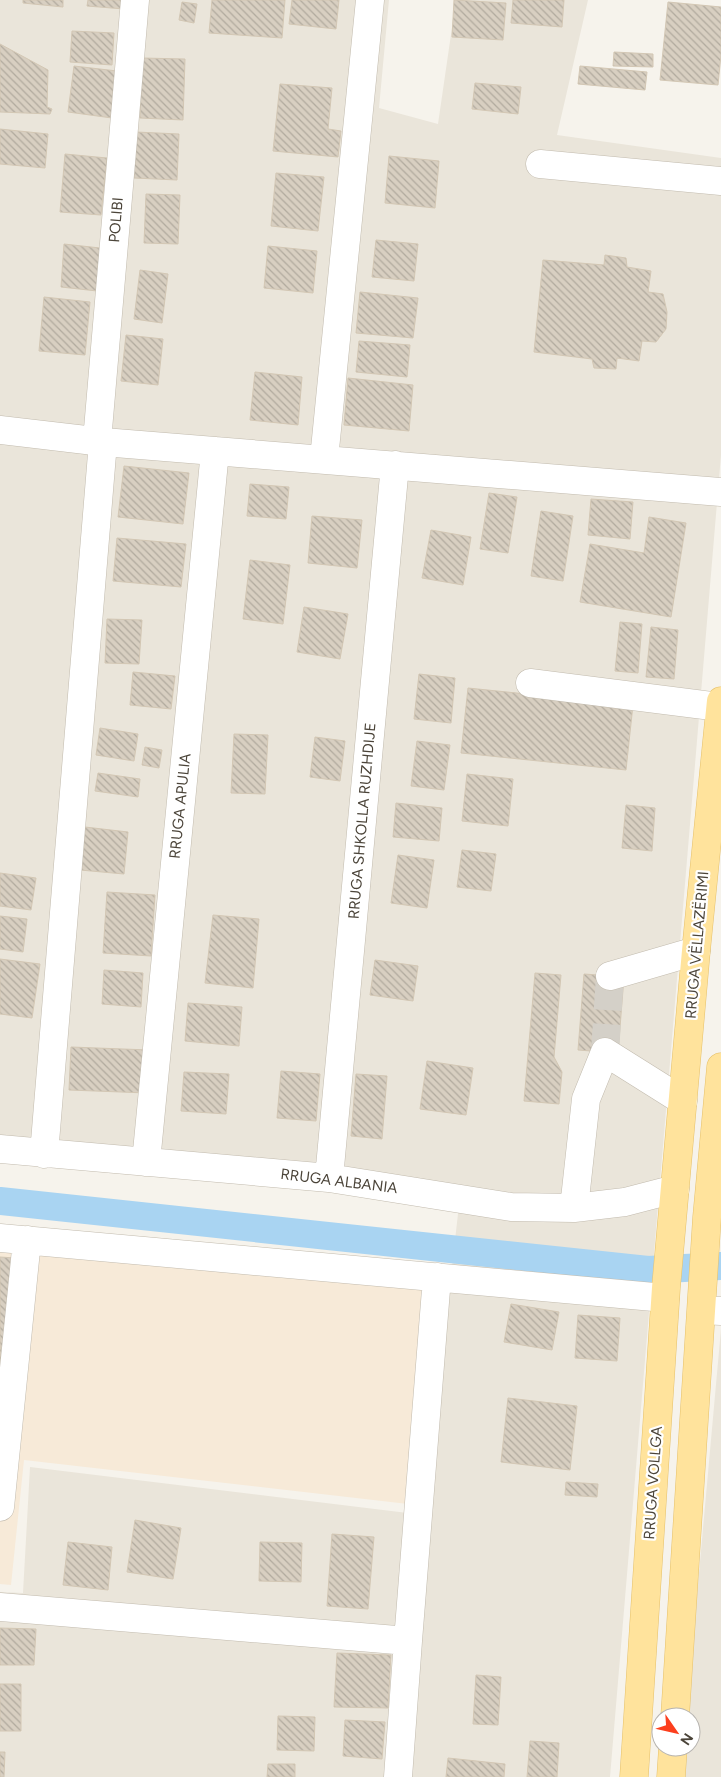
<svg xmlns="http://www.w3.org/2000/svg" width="721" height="1777" font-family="Figtree,sans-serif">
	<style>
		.residential { fill: #eae5da }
		.commercial { fill: #f7ead8 }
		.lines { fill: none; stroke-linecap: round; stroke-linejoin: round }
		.canal { stroke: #a9d4f2; stroke-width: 28 }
		.building { fill: url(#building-back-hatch); stroke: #d3c7b4 }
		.minor-tunnel { stroke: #d4d0c8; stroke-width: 28; stroke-dasharray: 28 14; stroke-linecap: butt }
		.minor-casing { stroke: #c2bbae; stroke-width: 29 }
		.major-casing { stroke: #e6c16a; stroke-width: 29 }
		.minor { stroke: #fff; stroke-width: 28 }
		.major { stroke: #ffe39c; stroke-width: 28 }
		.labels { text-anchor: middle; stroke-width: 4.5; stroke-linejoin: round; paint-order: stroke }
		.street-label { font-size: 15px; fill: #4b4439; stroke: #fff }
	</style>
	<defs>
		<pattern id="building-back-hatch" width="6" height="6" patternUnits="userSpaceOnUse" patternTransform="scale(1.25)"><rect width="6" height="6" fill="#d8cfc1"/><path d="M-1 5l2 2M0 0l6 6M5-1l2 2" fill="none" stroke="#b1aa9e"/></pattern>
	</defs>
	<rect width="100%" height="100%" fill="#f6f3ec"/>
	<path class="residential" d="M0,0H389L379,108L438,124L456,0H588L557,135L721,158V455L610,1777H0V1592L23,1593L30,1467L424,1515L460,1196L0,1151Z
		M721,1329V1777H680L683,1747H691V1717H686Z"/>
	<path class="commercial" d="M0,1237L427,1284L408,1504L24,1460L11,1585L0,1584Z"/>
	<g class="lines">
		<path class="canal" d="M0,1201L648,1270L721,1266"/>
	</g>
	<path class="building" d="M23,0H63V7L23,3Z
		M88,0H124V9L87,6Z
		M212,0H285L282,38L209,33Z
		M292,0H339L336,29L289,24Z
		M454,0L506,3L503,40L452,37Z
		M513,0H564L562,27L511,23Z
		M182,2L197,4L194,23L179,20Z
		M668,2L721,7V55L718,85L660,80Z
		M72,31L114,33L112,65L70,62Z
		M0,44L48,70L47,107L52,109L50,114L0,112Z
		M614,52L653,54V67L613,66Z
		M142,58L185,59L183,120L140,118Z
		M74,66L117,71L112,118L68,112Z
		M580,66L647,72L645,90L578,84Z
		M475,83L521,87L518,114L472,109Z
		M280,84L332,88L328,129L341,131L338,157L273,151Z
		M0,129L48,134L45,168L0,164Z
		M136,132L179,134L177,180L134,178Z
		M65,154L107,158L101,215L60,212Z
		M389,156L439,161L435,208L385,203Z
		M276,173L324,177L318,231L271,226Z
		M146,194L180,195L178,244L144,243Z
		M376,240L418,244L414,281L372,277Z
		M64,244L100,248L97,291L61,287Z
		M268,246L317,251L313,293L264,288Z
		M605,255L626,258L627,267L651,271L648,292L663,294L667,312L666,329L656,342L642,341L639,361L617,358L616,369L594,368L592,359L534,352L543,260L604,265Z
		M140,270L168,274L162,323L134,319Z
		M360,292L418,298L413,338L356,333Z
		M44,297L90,302L85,355L39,351Z
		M126,335L163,339L158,385L121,381Z
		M359,341L410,345L407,377L356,372Z
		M255,372L302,377L298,425L250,420Z
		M348,378L413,385L409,431L344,425Z
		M124,466L189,473L183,524L118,517Z
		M250,484L289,487L286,519L247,516Z
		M489,493L517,497L508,553L480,549Z
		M591,499L633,502L630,539L588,535Z
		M541,511L573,516L563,581L531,576Z
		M312,516L362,520L357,568L308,563Z
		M649,517L686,523L671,617L580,602L590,544L644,553Z
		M431,530L471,537L463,585L422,578Z
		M117,538L186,544L181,587L113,581Z
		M250,560L290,565L283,624L243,619Z
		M304,607L348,614L340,659L297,652Z
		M107,619L142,620L139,664L105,663Z
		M620,622L642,624L638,673L615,671Z
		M651,627L678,630L674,679L646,677Z
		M133,672L175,676L171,709L130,705Z
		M419,674L455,678L451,723L414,719Z
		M468,688L633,705L626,770L461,753Z
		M100,728L138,734L134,761L96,755Z
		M234,734L268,735L265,794L231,793Z
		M315,737L345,741L340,781L310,777Z
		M417,741L450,745L444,790L411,786Z
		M145,747L162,750L159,768L142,765Z
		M98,773L140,779L138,797L95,791Z
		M467,774L513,779L508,826L462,821Z
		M396,803L442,808L439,841L393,837Z
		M626,805L655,808L652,851L622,848Z
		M85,827L128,832L124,874L80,870Z
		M462,850L496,854L491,891L457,887Z
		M398,855L434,860L427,908L391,903Z
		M0,873L36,878L31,910L0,906Z
		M107,892L155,895L151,956L103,953Z
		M213,915L259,919L253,988L205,983Z
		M0,916L27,919L23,952L0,949Z
		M0,959L40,964L32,1018L0,1014Z
		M375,960L418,966L413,1001L370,995Z
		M104,970L143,973L141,1007L102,1004Z
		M535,973L561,975L554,1057L562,1072L559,1104L524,1101Z
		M584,974L624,977L618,1053L578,1050Z
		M188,1003L242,1007L239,1046L185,1041Z
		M71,1047L149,1050L147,1093L69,1090Z
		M427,1061L473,1068L466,1115L420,1109Z
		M281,1071L320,1074L316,1121L277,1118Z
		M184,1072L229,1074L226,1114L181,1111Z
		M356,1074L387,1076L382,1139L351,1136Z
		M0,1257L15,1258L0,1423Z
		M511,1304L559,1312L552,1350L504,1342Z
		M578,1315L620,1318L617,1361L575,1358Z
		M508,1398L577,1406L570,1470L501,1462Z
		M566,1482L598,1484L597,1497L565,1495Z
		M135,1520L181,1528L173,1579L127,1572Z
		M332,1534L374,1537L368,1609L327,1606Z
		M68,1542L112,1547L108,1590L63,1585Z
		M260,1542L302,1543L301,1582L259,1581Z
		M0,1628L36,1629L34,1665H0Z
		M337,1653L391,1655L388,1708L334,1707Z
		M476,1675L501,1677L498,1725L473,1724Z
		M0,1684H21V1731H0Z
		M278,1716L315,1717L314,1751L277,1750Z
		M345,1720L385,1722L382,1759L343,1756Z
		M530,1741L559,1743L557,1777H527Z
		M0,1752H5L4,1777H0Z
		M448,1758L505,1764L504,1777H446Z
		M268,1764H295V1777H267Z"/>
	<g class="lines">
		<path class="minor-tunnel" d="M605,1052L610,976"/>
		<defs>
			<path id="minor" d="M540,164L721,181
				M0,430L103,442L721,492
				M97,441L135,0
				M324,459L370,0
				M530,683L720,707
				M610,976L696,951
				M0,1149L329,1178L511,1207L574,1208L625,1202L675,1189
				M44,1154L103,442
				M146,1162L215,451
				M329,1178L395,465
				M574,1208L586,1099L605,1052L683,1101
				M0,1238L665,1298
				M702,1310L721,1311
				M0,1507L27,1240
				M0,1607L408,1641L437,1277
				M398,1777L408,1641"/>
			<path id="major" d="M675,1717L707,1217L721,1067
				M634,1777L666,1288L696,951L721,701
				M671,1777L673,1747"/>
		</defs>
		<use href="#minor" class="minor-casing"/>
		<use href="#major" class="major-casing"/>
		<use href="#minor" class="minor"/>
		<use href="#major" class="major"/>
	</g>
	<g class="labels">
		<g class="street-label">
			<text transform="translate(116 220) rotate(-85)" y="5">POLIBI</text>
			<text transform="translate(180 806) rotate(-84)" y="5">RRUGA APULIA</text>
			<text transform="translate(362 821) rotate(-85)" y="5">RRUGA SHKOLLA RUZHDIJE</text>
			<text transform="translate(697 945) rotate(-85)" y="5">RRUGA VËLLAZËRIMI</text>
			<text transform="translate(339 1181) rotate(7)" y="5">RRUGA ALBANIA</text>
			<text transform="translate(653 1483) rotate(-86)" y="5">RRUGA VOLLGA</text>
		</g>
	</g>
	<g transform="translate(676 1732) rotate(124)"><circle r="24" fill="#ffffff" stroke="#b7b4b0"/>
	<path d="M0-4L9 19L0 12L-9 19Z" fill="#fc3f1d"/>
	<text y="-8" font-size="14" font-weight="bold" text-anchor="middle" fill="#4b4439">N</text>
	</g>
</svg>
